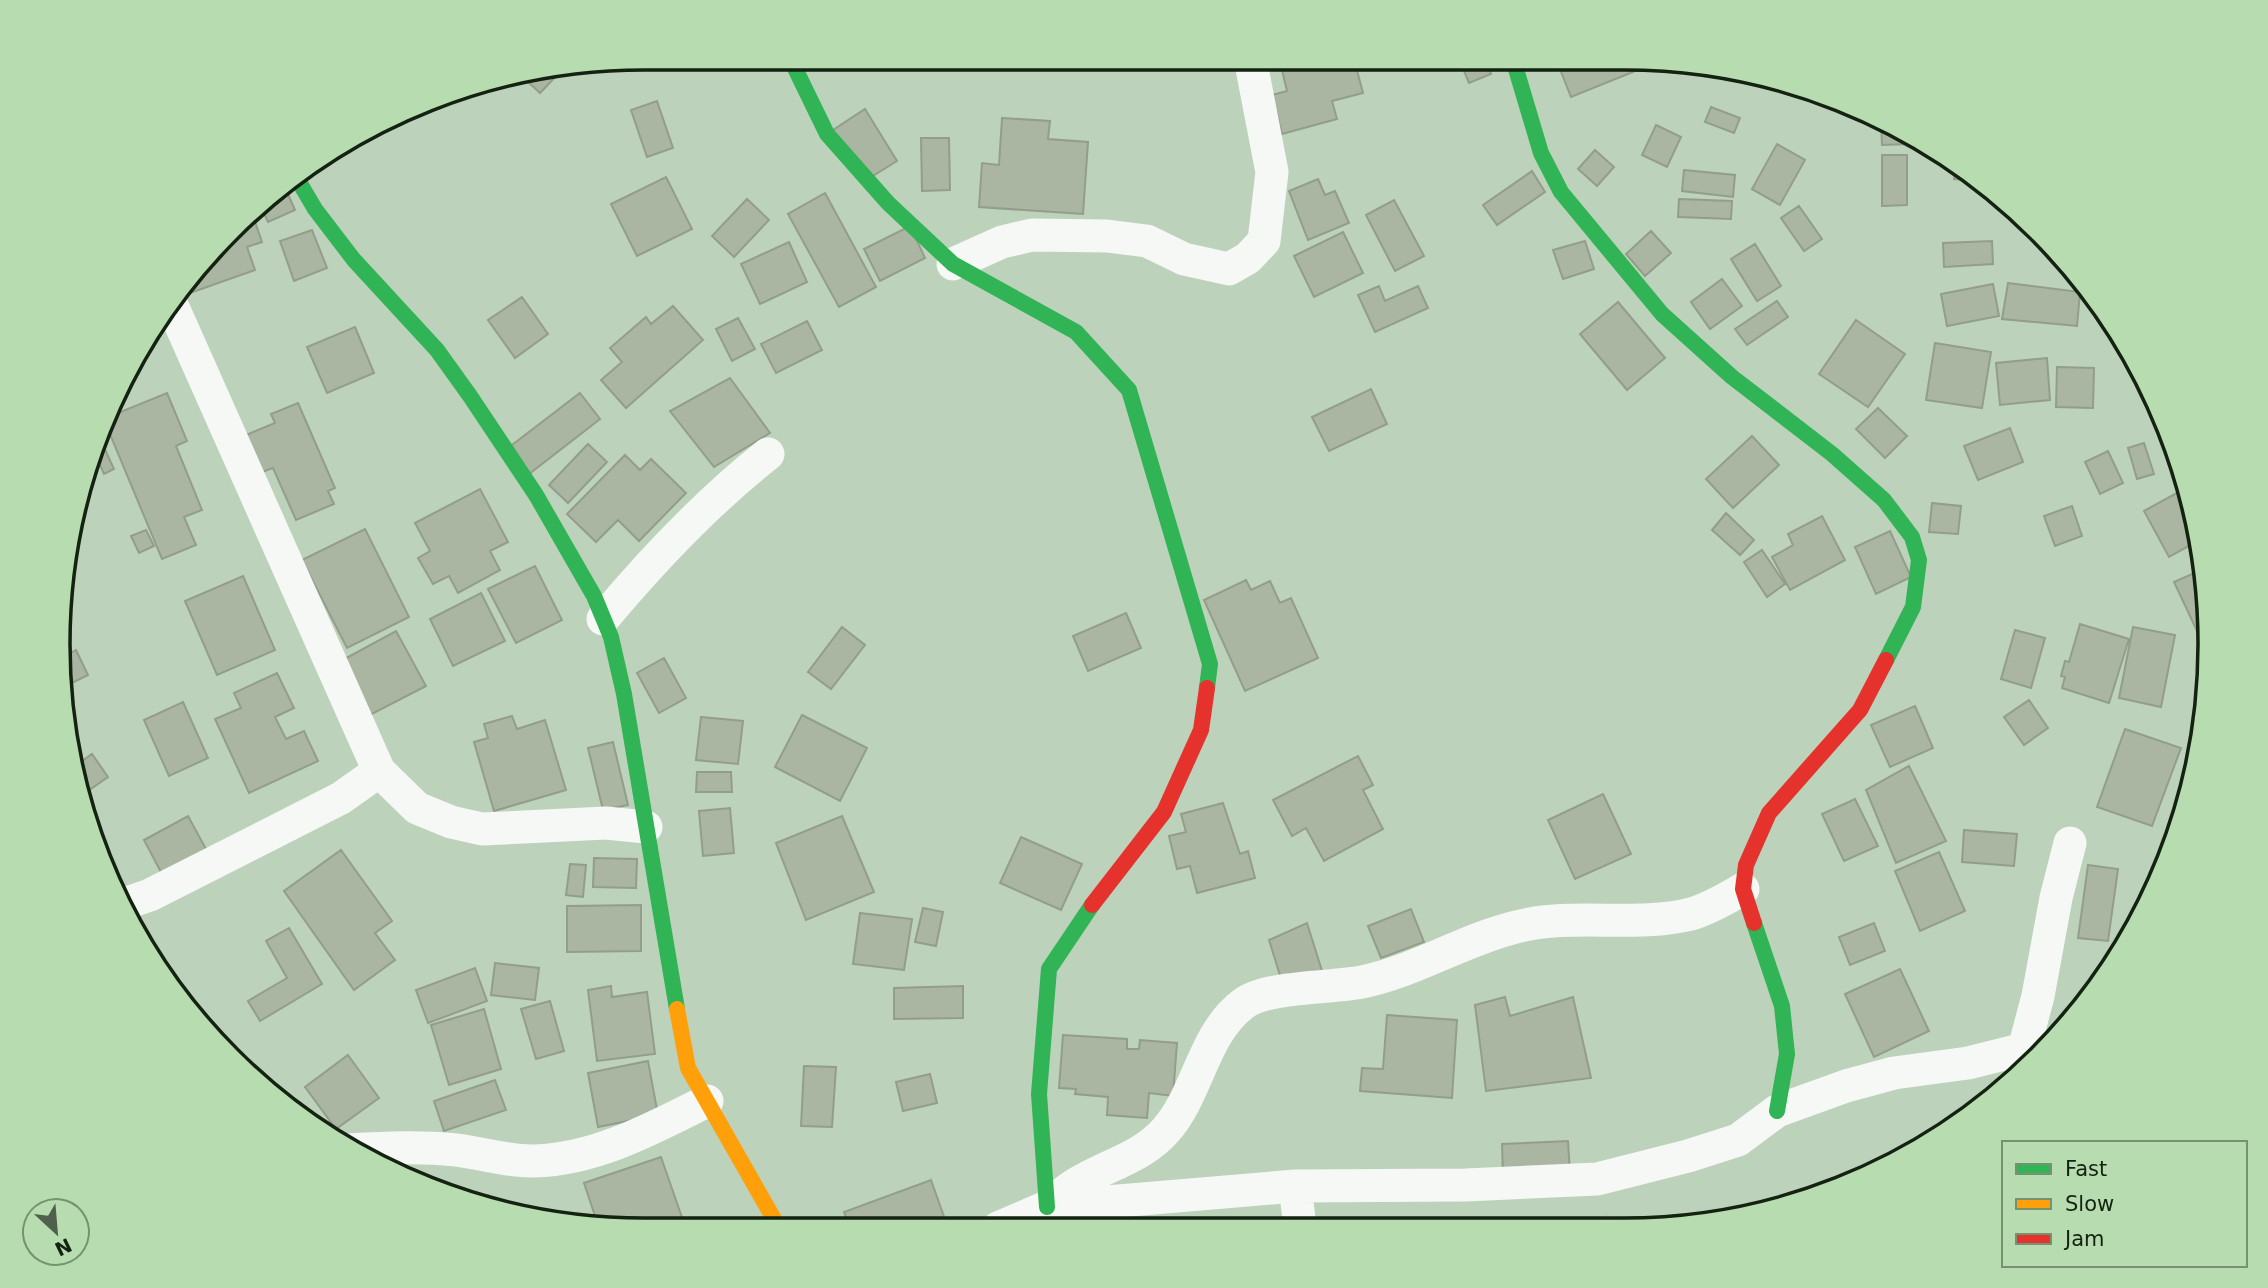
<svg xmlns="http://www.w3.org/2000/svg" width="2268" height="1288" font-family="'DejaVu Sans',sans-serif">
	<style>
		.building { fill: #aab6a2; stroke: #929e89; stroke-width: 2 }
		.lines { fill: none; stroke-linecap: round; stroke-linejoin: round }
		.path { stroke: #c1c7c0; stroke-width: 4.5; stroke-dasharray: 5 5; stroke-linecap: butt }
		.street { stroke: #f5f8f5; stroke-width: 33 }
		.fast { stroke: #30b455; stroke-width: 16 }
		.slow { stroke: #ff9f0a; stroke-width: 16 }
		.jam { stroke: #e5322d; stroke-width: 16 }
		.rim { fill: none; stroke: #142211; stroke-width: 3.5 }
	</style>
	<rect width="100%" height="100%" fill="#bdd2ba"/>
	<path class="building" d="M1289,59H1354L1363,93L1332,101L1337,119L1282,134L1272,95L1287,91L1281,66L1290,63Z
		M1459,59H1485L1491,74L1469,83Z
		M1556,59H1627L1633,72L1571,97Z
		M560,72L540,93L526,80L529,77Z
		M657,101L673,148L647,157L631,110Z
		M1711,107L1740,118L1734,133L1705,122Z
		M865,109L897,161L868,179L833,130Z
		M1002,118L1050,121L1048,139L1088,142L1083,214L979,207L982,163L999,165Z
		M1881,120L1909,133V144L1882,145Z
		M1656,125L1681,137L1667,167L1642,155Z
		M921,138H949L950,190L922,191Z
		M1777,144L1805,160L1780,205L1752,189Z
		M1595,150L1614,167L1597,186L1578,169Z
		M1882,155H1907V205L1882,206Z
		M1956,164L1980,181L1954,179Z
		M1684,170L1735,175L1733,197L1682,191Z
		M1532,171L1545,192L1497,225L1483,205Z
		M666,177L692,229L637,256L611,204Z
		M1318,179L1325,195L1335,191L1349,223L1308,240L1289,191Z
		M283,183L295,210L268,222L261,207Z
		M825,193L876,287L839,307L788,214Z
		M2002,197L2011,204L2018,211L2001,210Z
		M747,199L769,220L734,257L712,236Z
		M1679,199L1732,201L1731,219L1678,217Z
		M1394,200L1424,256L1395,271L1366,215Z
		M1799,206L1822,239L1804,251L1781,218Z
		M253,216L262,242L247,247L255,270L190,293L187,286Z
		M910,226L925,258L880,281L864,249Z
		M312,230L327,268L294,281L280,241Z
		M1651,231L1671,253L1645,276L1626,254Z
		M1343,232L1363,273L1314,297L1294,256Z
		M1585,241L1594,269L1563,279L1553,250Z
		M1992,241L1993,264L1944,267L1943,243Z
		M789,242L807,282L760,304L741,264Z
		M1755,244L1781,286L1757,301L1731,259Z
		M1722,279L1742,306L1710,329L1691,302Z
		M2008,283L2080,292L2077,326L2002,319Z
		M1993,284L1999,316L1947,326L1941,294Z
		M1379,286L1385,301L1418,286L1428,308L1375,332L1358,295Z
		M522,297L548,334L515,358L488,320Z
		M1777,301L1788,317L1747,345L1735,329Z
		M1618,302L1665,358L1627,390L1580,334Z
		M673,306L703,340L626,408L601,380L622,362L610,348L646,317L651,324Z
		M738,318L755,349L732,361L716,329Z
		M1856,320L1905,354L1868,407L1819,374Z
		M807,321L822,350L776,373L761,344Z
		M355,327L374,373L327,393L307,347Z
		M1935,343L1991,352L1982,408L1926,400Z
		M2047,358L2050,400L2000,405L1996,363Z
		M2057,367L2094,368L2093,408L2056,407Z
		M730,378L770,433L714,467L670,411Z
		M1371,389L1387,424L1329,451L1312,417Z
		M167,393L187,441L176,446L202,510L184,517L196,545L162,559L107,427L113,415Z
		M580,393L600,419L529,474L508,448Z
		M298,403L335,488L328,491L334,504L296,520L273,468L262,472L246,435L275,423L271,414Z
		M1878,408L1907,436L1885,458L1856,429Z
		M2010,428L2023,462L1978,480L1964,446Z
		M1752,436L1779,465L1733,508L1706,479Z
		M101,441L114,469L104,474L95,454Z
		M2144,443L2154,474L2137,479L2128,448Z
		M588,444L607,462L568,503L549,485Z
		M2108,451L2123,483L2100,494L2085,462Z
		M625,455L640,470L651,459L686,493L639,541L618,520L596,542L567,514Z
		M480,489L508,542L490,551L500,570L458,593L449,576L433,584L418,558L430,551L415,523Z
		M2184,489L2192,505L2198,541L2169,557L2144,511Z
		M1932,503L1961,506L1958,534L1929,532Z
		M2072,506L2082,536L2055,546L2044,516Z
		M1726,513L1754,540L1740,555L1712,530Z
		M1822,516L1845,560L1790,590L1772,557L1793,545L1788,534Z
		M365,529L409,617L347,648L302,560Z
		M146,530L154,546L139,553L131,536Z
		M1890,531L1911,577L1876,594L1855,547Z
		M1762,550L1785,584L1767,597L1744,562Z
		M2201,556L2209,606L2208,646L2205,648L2174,582L2199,571L2193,559Z
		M535,566L562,620L516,643L488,589Z
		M243,576L275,650L217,675L185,601Z
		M1246,580L1251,590L1270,581L1280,603L1291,598L1318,658L1245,691L1204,600Z
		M481,593L505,641L453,666L430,619Z
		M1126,613L1141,648L1088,671L1073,636Z
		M2080,624L2129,639L2109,703L2062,688L2065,677L2061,676L2065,661L2069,662Z
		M842,627L865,645L831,689L808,672Z
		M2133,627L2175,635L2161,707L2119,698Z
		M2015,630L2045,638L2031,688L2001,679Z
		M396,631L426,686L368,716L339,662Z
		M76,650L88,675L64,687L59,678L61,658Z
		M664,658L686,698L659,713L637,673Z
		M277,673L294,708L275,717L286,739L304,731L318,761L249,793L215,719L241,708L234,693Z
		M2029,700L2048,728L2024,745L2004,717Z
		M183,702L208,758L169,776L144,720Z
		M1915,706L1933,748L1890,767L1871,725Z
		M802,715L867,748L840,801L775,767Z
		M512,716L517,729L545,720L566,790L494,811L474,742L488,738L484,724Z
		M701,717L743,721L738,764L696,760Z
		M2125,729L2181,748L2152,826L2097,807Z
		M613,742L628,805L603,810L588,748Z
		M92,754L108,777L85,793L78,764Z
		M1358,756L1373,785L1363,790L1383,829L1324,861L1306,828L1292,836L1273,800Z
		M1909,766L1946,841L1896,863L1866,790Z
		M697,772H731L732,792H696Z
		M1603,794L1631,854L1575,879L1548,820Z
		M1855,799L1878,846L1844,861L1822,814Z
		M1223,803L1240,854L1248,851L1255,878L1197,893L1190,866L1177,869L1169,836L1186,832L1181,814Z
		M730,808L734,853L703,856L699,811Z
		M188,816L206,849L162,874L144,840Z
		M842,816L874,892L806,920L776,843Z
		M1964,830L2017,834L2014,866L1962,862Z
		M1021,837L1082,864L1061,910L1000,883Z
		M341,850L392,921L375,933L395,960L354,990L284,891Z
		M1939,852L1965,911L1920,931L1895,871Z
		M594,858L637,859L636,888L593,887Z
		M570,864L586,865L583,897L566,895Z
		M2088,865L2118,869L2108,941L2078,938Z
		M641,905V951L567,952V906Z
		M923,908L943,912L936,946L915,942Z
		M1411,909L1424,942L1381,958L1368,926Z
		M860,913L912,919L904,970L853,964Z
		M1307,923L1322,971L1283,985L1269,940Z
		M1874,923L1885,951L1850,965L1839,937Z
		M289,928L322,984L260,1021L248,1001L287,978L266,941Z
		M495,963L539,968L535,1000L491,995Z
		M475,968L487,1001L428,1023L416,990Z
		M1900,969L1929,1031L1874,1057L1845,994Z
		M611,986L612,997L647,992L655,1054L597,1061L588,990Z
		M963,986V1018L894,1019V988Z
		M1505,997L1510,1016L1573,997L1591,1078L1486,1091L1475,1005Z
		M550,1001L564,1051L536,1059L521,1009Z
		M484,1009L501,1069L449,1085L431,1025Z
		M1387,1015L1457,1020L1452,1098L1360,1091L1362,1068L1383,1069Z
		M1063,1035L1127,1039V1049H1139L1140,1040L1177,1043L1173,1096L1149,1093L1147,1118L1107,1115L1108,1097L1075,1094L1076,1089L1059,1088Z
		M348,1055L379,1098L336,1129L305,1087Z
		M648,1061L658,1115L598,1127L588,1073Z
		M804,1066L836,1067L832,1127L801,1126Z
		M930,1074L937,1103L903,1111L896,1082Z
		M495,1080L506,1110L444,1131L434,1101Z
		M1568,1141L1570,1173L1503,1176L1502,1144Z
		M661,1157L686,1229L599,1228L584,1183Z
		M931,1180L948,1228H850L844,1212Z
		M488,1195L493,1207L470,1202Z"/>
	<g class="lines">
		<path class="path" d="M1606,1214L1609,1226"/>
		<path class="street" d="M953,264L1002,242L1032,235L1107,236L1147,241L1184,259L1229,269L1248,258L1264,241L1272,172L1250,58
			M171,303L379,771L417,808L451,822L482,829L606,823L646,827
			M603,619C654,558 706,503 768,454
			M124,904L150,895L341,798L379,771
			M2030,1066L2024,1049L2038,996L2056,898L2070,843
			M348,1150C384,1148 420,1146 456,1150C482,1153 509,1162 535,1161C597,1159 653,1128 707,1101
			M1295,1186L1300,1227
			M1047,1207C1056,1200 1065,1190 1076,1184C1106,1165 1142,1158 1166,1130C1198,1094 1203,1034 1243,1004C1266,986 1332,988 1362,982C1416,971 1463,940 1516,927C1574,912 1634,928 1691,914C1709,909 1727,898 1743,889
			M998,1228L1047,1207L1295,1186L1466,1185L1597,1179L1688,1156L1738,1140L1777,1111L1846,1086L1894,1073L1968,1063L2024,1049"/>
		<path class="fast" d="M790,58L827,134L888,203L953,264L1076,332L1129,390L1210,664L1207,688
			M1513,59L1541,153L1561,192L1662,314L1732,377L1832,454L1884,500L1912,537L1919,560L1913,607L1886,660
			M295,175L315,209L354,260L437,350L470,396L536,495L594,596L611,637L624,694L677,1009
			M1754,923L1782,1006L1787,1054L1777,1111
			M1047,1207L1039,1094L1049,969L1092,905"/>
		<path class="slow" d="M677,1009L688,1068L779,1228"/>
		<path class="jam" d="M1092,905L1164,812L1201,730L1207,688
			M1754,923L1743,889L1746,865L1769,813L1860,710L1886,660"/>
	</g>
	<path d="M0 0H2268V1288H0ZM644 70H1624A574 574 0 0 1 2198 644V644A574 574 0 0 1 1624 1218H644A574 574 0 0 1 70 644V644A574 574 0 0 1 644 70Z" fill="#b7dcaf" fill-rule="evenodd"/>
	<path class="rim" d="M644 70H1624A574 574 0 0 1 2198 644V644A574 574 0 0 1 1624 1218H644A574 574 0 0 1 70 644V644A574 574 0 0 1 644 70Z"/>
	<rect x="2002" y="1141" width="245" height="126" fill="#b7dcaf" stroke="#769270" stroke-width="2"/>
	<rect x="2016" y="1164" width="35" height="10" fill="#30b455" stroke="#769270" stroke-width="2"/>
	<text x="2065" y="1176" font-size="21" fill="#142211">Fast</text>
	<rect x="2016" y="1199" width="35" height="10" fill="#ff9f0a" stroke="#769270" stroke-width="2"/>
	<text x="2065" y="1211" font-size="21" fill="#142211">Slow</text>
	<rect x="2016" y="1234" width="35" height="10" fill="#e5322d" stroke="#769270" stroke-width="2"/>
	<text x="2065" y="1246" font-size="21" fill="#142211">Jam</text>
	<g transform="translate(56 1232) rotate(154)"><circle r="33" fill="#b7dcaf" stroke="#769270" stroke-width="2"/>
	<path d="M0-5L12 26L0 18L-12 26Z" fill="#4f604c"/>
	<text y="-10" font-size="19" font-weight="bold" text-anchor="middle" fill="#142211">N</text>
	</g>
</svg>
